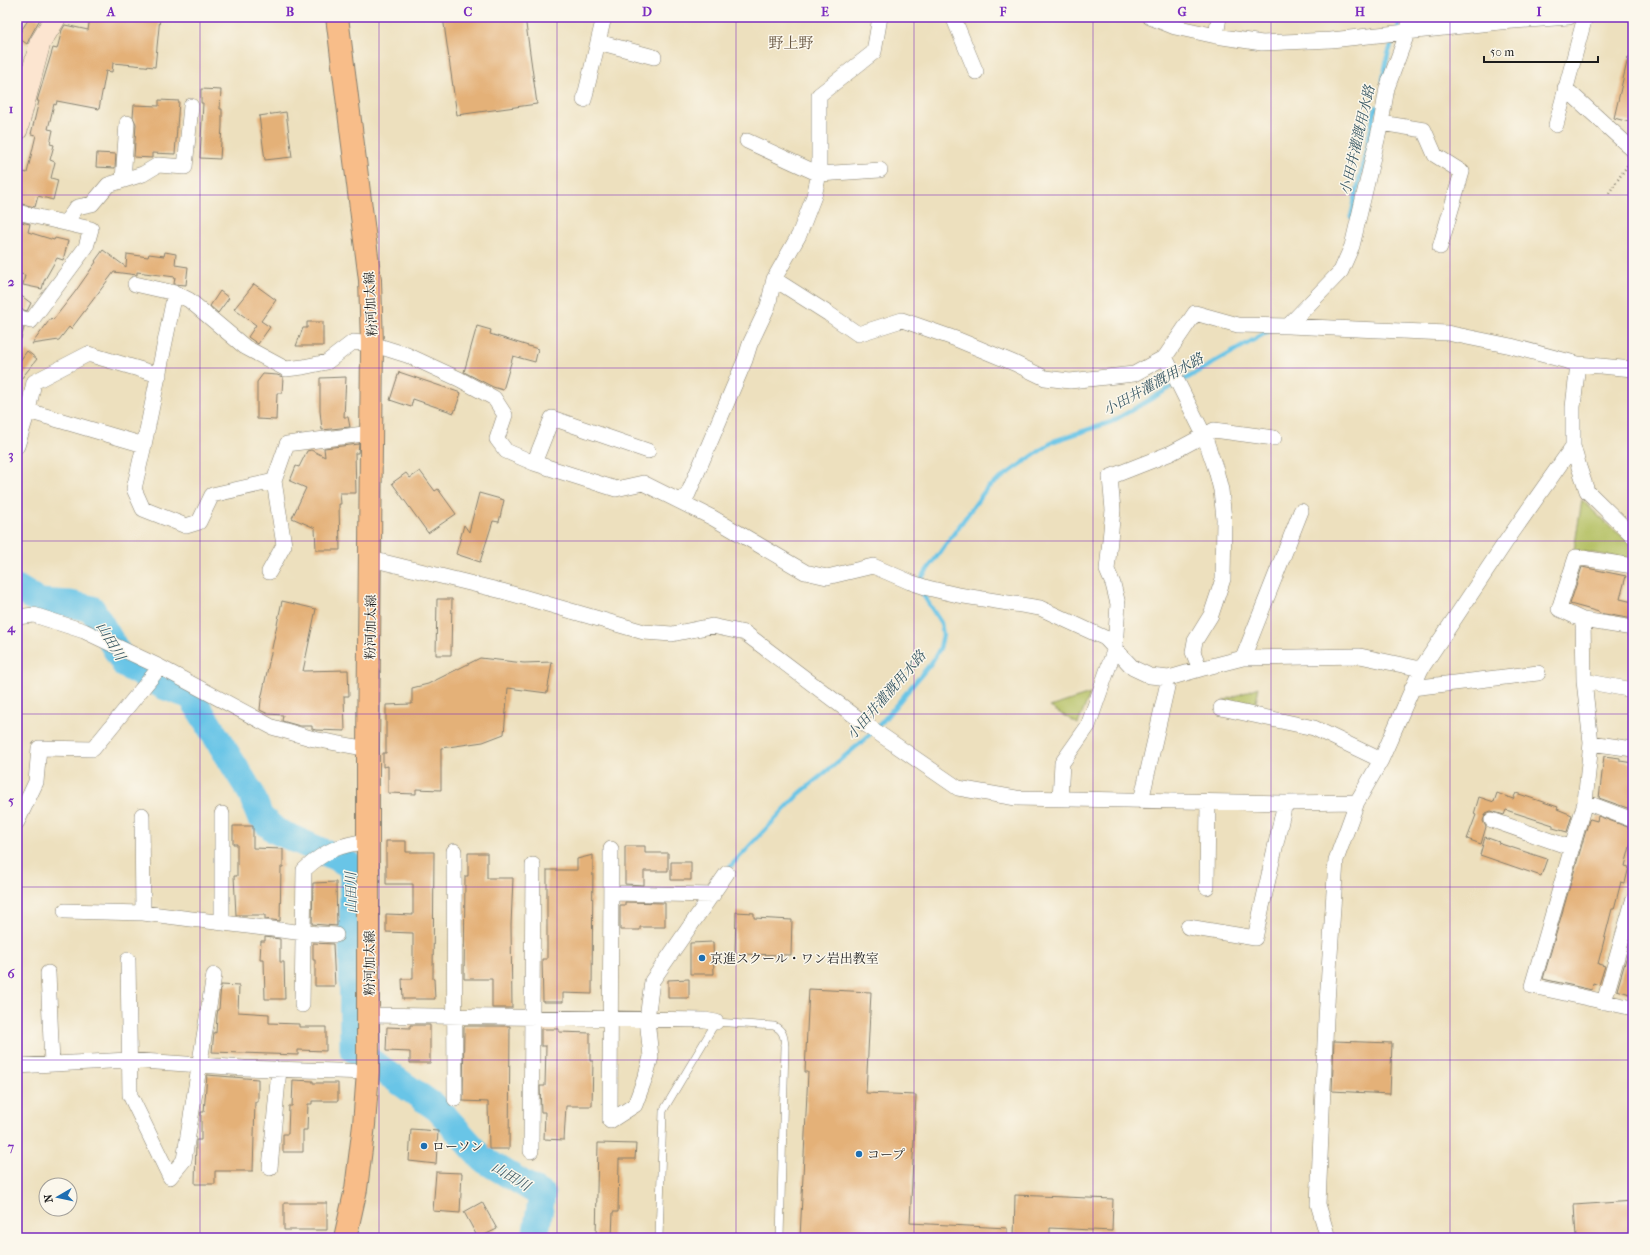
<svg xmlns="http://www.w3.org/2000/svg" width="1650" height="1255" font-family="'IM FELL French Canon','Noto Serif JP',serif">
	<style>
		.green { fill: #b4c062; stroke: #686e3f }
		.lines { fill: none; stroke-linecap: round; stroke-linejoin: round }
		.stream { stroke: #69c5e7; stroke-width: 4.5 }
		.river { stroke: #69c5e7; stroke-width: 27 }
		.building { fill: #e4b178 }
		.lane-casing { stroke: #847e6d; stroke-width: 8 }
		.street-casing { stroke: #847e6d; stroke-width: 16 }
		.secondary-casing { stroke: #847e6d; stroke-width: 22 }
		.primary-casing { stroke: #847e6d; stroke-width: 24 }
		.path { stroke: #847e6d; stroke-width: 2.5; stroke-dasharray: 1 3; stroke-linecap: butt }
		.lane { stroke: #fff; stroke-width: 7 }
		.street { stroke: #fff; stroke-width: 15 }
		.secondary { stroke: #fce5d0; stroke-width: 21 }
		.primary { stroke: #f8bd89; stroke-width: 22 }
		.grid { fill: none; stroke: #7b2cbf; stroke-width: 1; stroke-opacity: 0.55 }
		.poi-dot { fill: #1f6fb2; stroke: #fbf7ec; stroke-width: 1.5 }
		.labels { text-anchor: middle; stroke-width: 3; stroke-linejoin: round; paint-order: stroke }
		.street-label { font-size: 13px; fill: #1c1c1c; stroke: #fbf7ec }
		.poi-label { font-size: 13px; fill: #1c1c1c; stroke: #fbf7ec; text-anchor: start }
		.water-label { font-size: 14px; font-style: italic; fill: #375763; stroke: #fbf7ec }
		.quarter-label { font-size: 15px; fill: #62503c; stroke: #fbf7ec }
		.neatline { fill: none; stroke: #7b2cbf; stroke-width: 1.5 }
		.grid-label { font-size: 13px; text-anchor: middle; font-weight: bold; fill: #7b2cbf }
	</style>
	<rect width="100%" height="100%" fill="#fbf7ec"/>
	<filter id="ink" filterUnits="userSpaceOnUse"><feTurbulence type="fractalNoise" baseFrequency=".025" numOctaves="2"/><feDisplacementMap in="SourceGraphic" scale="8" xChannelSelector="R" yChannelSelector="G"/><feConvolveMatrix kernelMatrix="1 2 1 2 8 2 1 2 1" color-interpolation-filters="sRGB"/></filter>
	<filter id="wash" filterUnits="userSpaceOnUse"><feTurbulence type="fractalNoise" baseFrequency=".012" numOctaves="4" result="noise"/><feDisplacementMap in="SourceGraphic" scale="16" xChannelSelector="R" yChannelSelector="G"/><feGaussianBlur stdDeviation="0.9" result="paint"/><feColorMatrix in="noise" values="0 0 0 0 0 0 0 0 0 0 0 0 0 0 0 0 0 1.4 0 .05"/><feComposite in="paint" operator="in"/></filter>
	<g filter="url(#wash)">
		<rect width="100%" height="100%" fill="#ede0be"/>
		<path class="green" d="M1582,500L1607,524L1633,545V560L1574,550Z
			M1259,687L1255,707L1223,701Z
			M1090,694L1078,724L1050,707Z"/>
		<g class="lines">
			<path class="stream" d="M1383,80L1388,54L1402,17
				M1351,217L1376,107
				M727,870L799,794L863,741L882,722L932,662L940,648L943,635L941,623L922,593V577L987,488L1054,441L1111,422L1269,331"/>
			<path class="river" d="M17,588L40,602L70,604L92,609L125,665L163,686L191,696L251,793L260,817L276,831L339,859L352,866L353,881L352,937L353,1049L438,1109L484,1160L542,1195L535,1238"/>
		</g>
		<g id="blocks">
			<path class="building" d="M30,17L40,19L30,37L27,44L17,37Z
				M90,17H160L155,67L113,63L112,72L106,71L99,109L57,101L56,105L54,104L48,129L53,130L50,144L54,145L50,160L55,162L51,178L58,180L53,200L38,196L35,207L17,203L23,172L27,173L36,135L31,134L39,101H37L53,48L57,49L62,30L65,25L88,30Z
				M443,17H525L537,104L457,115Z
				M1628,58L1633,59V123L1614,118Z
				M201,89L221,90L220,109H222V126L220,159L200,158L203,103H201Z
				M159,100L179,101L175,154L152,153V158L134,157L136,124L133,117L134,105L159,106Z
				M286,112L292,157L265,160L259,116Z
				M97,153L116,154L115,168L96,167Z
				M17,221L30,224L28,232L54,240L55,238L68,241L63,260L57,258L44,281L42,289L23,285L25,275L17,273Z
				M103,250L126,267L127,254L148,257L149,254L164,256L165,252L176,254L175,265L188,267L186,285L174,284L175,277L137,272V275L114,272L71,329L69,327L59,340L32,344L51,318L53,320L75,292L96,262L95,261Z
				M254,284L276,300L261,321L270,327L258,344L248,337L256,325L234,309Z
				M220,291L229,298L218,313L210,306Z
				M20,295L31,303L27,311L17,308Z
				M307,322H323V346H296L303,328H307Z
				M17,326L24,328L21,339H17Z
				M477,326L491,330L490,334L538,349L535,362L513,356L503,390L493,387L464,372Z
				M27,351L37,359L17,384V365Z
				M399,372L461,393L454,413L413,399L411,407L390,400Z
				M263,374L277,375L283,377L282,393H277L276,420L257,419V382Z
				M346,377L344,417H348L350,427L322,430L320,411V378Z
				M359,444L358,453H355L356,493H340L341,504H339L340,550H316L315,528L292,518L306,488L290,481L296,466L299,467L307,451L311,450L325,457L324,448Z
				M420,471L435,491L438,489L456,514L428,533L392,483L406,473L410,478Z
				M479,493L504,500L499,522L493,521L480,562L456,554L464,525L469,532Z
				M1582,567L1626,576L1620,599L1633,602V619L1599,613V612L1570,604Z
				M437,599H452L451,655H436Z
				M282,601L316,609L303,671L348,670L349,696H344L345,731L316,730L312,729V726H300L282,721L283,715L268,714L260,710L261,700Z
				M480,658L524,663L552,662L547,693L508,688L504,734L483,742L441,748V790L416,789V794L388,793V766L383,767V753H386V705L412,704V688L428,684Z
				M1604,756L1620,758V761L1633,763V810L1599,798Z
				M1497,793L1513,799L1516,793L1558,807L1557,809L1572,815L1567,832L1553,828V825L1506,810L1504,815L1491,811L1486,813L1483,821L1486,827L1481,844L1467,839L1476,815L1474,814L1479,797L1494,802Z
				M1598,816L1633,829V835L1625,866L1629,867L1625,883L1621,882L1614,909H1612L1598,964L1605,966L1599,985L1593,983L1592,990L1543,979L1589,820L1590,819L1597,821Z
				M233,826H253V848L283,849V867H281L280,921L265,919V915H236L234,876H237V844H233Z
				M1485,837L1499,842L1498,843L1547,859L1541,876L1480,855Z
				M386,841H406V852H434L433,979H434L435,999H403L402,979H413V933L386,932V914L413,915V884H386Z
				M625,846H645V853H668V871H644V885L625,884Z
				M468,853H487V878H513L511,925L512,1008H492V979H464L465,876H468Z
				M593,855L592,994L563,993V1002H543L542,959H547V870H577V859Z
				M671,862H691V880H671Z
				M336,882L337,926L312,924L313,883Z
				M625,902L665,903V927H640V930H620V905H625Z
				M736,912L754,913V918L792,920L791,955L735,954Z
				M265,937L280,939V962H284L285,999H265L264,959H260L261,941H265Z
				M713,942L714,974H690V943Z
				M1631,942H1633V995L1617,990Z
				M313,943L333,944L335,986H315V960H313Z
				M689,979V998H668V980Z
				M221,985L239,986L238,1012L269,1014V1023L299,1024V1027H326V1051L298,1050V1055L212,1052L214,1032L216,1033L217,1015L218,1009H219Z
				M809,989L871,992L866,1093L916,1095L910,1223L1007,1228V1238H800L808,1072H805Z
				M410,1025H430V1063H410V1052L386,1051L387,1027L410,1028Z
				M464,1026H510L509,1149H489L488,1102L463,1101Z
				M541,1029H559V1032L590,1033V1061H593L592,1106H566L564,1140L544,1139L545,1112H541L540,1086H545L546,1046H541Z
				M1334,1041L1392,1043L1390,1094L1332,1091Z
				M207,1075L258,1079V1102H255L253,1171H215V1184H195L196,1142V1140H201V1112H204Z
				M293,1080L313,1081V1083H338V1101H312V1104H308L307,1130H303V1152H283V1134H288L289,1106H292Z
				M411,1129L438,1131L436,1164L409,1161Z
				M598,1143L636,1144L635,1159H619L618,1212H613L612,1238H596Z
				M436,1172L462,1173L460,1213L433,1211Z
				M1015,1195L1113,1199L1112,1231L1050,1228V1238H1014Z
				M1633,1201V1238H1576L1574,1205Z
				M482,1202L497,1229L478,1238L464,1212Z
				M284,1203H327V1230H284Z"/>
		</g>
	</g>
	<g filter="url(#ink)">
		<use href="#blocks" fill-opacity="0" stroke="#847e6d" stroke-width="1"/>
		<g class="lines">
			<defs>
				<path id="lane" d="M659,1238L663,1111L716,1022L774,1026C783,1030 784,1036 785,1046L780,1238"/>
				<path id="street" d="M956,17L954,19L976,72
					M1150,17L1175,27L1216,36L1262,43L1331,40L1500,22L1569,17
					M1216,36L1219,17
					M598,42L654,57
					M1565,88L1633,150
					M584,100L604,17
					M1381,123L1424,130L1435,155L1462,172L1440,247
					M1556,125L1585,17
					M747,141L819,174L880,170
					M123,180L127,123
					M17,212L91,229L86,247L31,321L17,317
					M65,223L77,207L92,204L108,185L143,174L158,165L185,167L191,106
					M774,279L829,314L858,334L902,320L956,339L1014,363L1045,378L1070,381L1134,374L1165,357L1195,313L1238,325L1288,326L1447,333L1511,346L1578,364L1633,369
					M135,284L175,293
					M1288,326L1341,271L1352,246L1381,123L1387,88L1408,31L1410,17
					M1578,364L1573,407V446L1579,467L1587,491L1633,536
					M28,411L144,445L134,489L143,509L186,526L199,522L212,495L274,481
					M144,445L175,293L189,300L245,347L286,369L303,367L327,362L353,342L372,344L407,355L459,379L494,398L505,415L497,439L506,451L534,463L616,489L643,483L713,518L805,572L827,577L873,566L910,582L928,588L958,595L1040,608L1105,638L1133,668L1150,676L1169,678L1200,669L1193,652L1195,641L1211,615L1223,579L1224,519L1221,490L1216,470L1204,435L1165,357
					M17,446L28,411L34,382L88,354L159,375
					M534,463L552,418L648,451
					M680,501L688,494L745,360L750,344L768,306L774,279L799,235L814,196L819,174V95L874,52L880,17
					M371,559L502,591L644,632L672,634L712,626L745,633L868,726L958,788L1016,798L1285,803L1357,802
					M269,572L284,545L274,481L287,444L371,433
					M17,617L34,615L84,631L160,667L272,727L314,739L368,749
					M1583,620L1559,609L1576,557L1633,566
					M1633,628L1583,620L1584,681L1591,743L1585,802L1532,986L1633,1008
					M1243,658L1301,511
					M1200,669L1243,658L1360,656L1421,669
					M1584,681L1633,690
					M1412,688L1538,673
					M1221,708L1314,728L1381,760
					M1591,743L1633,749
					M1060,799L1062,763L1088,726L1115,648L1118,604L1113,584L1107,570L1113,510L1110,477L1171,453L1214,430L1274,438
					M1141,801L1169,678
					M1585,802L1633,820
					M222,814V922
					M142,815L143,913
					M1492,820L1572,848
					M17,822L36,782L39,748L93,749L160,667
					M611,849L610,1121L635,1105L646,1075L651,1057L647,1019L652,981L727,873
					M454,851L455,1099
					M1207,887L1208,802
					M611,893L713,895
					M65,911L143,913L304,933L336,935
					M1188,927L1255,938L1285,803
					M128,960L130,1095L170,1177L184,1160L214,975
					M48,973L52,1064
					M1604,1002L1633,901
					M302,1005L304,870C325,850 340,845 368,841
					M369,1015L705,1020L716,1022
					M17,1066L128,1060L244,1068L368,1072
					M531,1151L533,865
					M270,1168L279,1069
					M1328,1238L1318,1204L1326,1019L1336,860L1357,802L1381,760L1421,669L1505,543L1573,446"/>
				<path id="secondary" d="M17,130L40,43L56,17"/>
				<path id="primary" d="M337,17L370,280L372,344L368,749V1072L364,1125L356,1189L345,1238"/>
			</defs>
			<use href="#lane" class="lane-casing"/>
			<use href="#street" class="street-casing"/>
			<use href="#secondary" class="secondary-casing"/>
			<use href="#primary" class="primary-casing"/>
			<path class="path" d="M1609,193L1629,163"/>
			<use href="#lane" class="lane"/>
			<use href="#street" class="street"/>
			<use href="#secondary" class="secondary"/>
			<use href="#primary" class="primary"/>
		</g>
	</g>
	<path class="grid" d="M200,17V1238M379,17V1238M557,17V1238M736,17V1238M914,17V1238M1093,17V1238M1271,17V1238M1450,17V1238M17,195H1633M17,368H1633M17,541H1633M17,714H1633M17,887H1633M17,1060H1633"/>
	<g class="poi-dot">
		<circle cx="702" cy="958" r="4"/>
		<circle cx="424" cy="1146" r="4"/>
		<circle cx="859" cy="1154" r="4"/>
	</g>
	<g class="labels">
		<g class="street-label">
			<text transform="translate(370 304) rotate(-93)" y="5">粉河加太線</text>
			<text transform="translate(370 627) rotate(-89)" y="5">粉河加太線</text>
			<text transform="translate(369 963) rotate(-90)" y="5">粉河加太線</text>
		</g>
		<g class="poi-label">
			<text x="710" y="963">京進スクール・ワン岩出教室</text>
			<text x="432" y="1151">ローソン</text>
			<text x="867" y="1159">コープ</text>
		</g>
		<g class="water-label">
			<text transform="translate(1357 140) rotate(-77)" y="5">小田井灌漑用水路</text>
			<text transform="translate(1153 384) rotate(-29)" y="5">小田井灌漑用水路</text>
			<text transform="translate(111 641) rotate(59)" y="5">山田川</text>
			<text transform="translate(886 695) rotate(-49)" y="5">小田井灌漑用水路</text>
			<text transform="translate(351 893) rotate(-92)" y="5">山田川</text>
			<text transform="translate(511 1176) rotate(31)" y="5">山田川</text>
		</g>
		<g class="quarter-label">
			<text x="791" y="48">野上野</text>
		</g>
	</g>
	<rect width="1650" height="1255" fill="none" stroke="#fbf7ec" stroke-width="44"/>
	<g transform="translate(58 1197) rotate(261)"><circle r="19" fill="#fbf7ec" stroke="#a29f99"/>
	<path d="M0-3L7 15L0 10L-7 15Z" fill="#1f6fb2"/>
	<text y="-6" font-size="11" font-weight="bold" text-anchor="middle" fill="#1c1c1c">N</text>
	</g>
	<path d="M1484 56v6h114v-6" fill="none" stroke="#1c1c1c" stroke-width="2"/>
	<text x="1490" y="56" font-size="12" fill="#1c1c1c" stroke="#fbf7ec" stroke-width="3" paint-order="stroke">50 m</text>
	<rect x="22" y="22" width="1606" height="1211" class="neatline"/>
	<g class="grid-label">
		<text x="111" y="16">A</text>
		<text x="290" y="16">B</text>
		<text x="468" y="16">C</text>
		<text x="647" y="16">D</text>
		<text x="825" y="16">E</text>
		<text x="1003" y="16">F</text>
		<text x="1182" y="16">G</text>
		<text x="1360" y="16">H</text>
		<text x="1539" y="16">I</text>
		<text x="11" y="113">1</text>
		<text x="11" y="286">2</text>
		<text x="11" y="459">3</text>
		<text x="11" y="632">4</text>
		<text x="11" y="805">5</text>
		<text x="11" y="978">6</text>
		<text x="11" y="1151">7</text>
	</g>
</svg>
